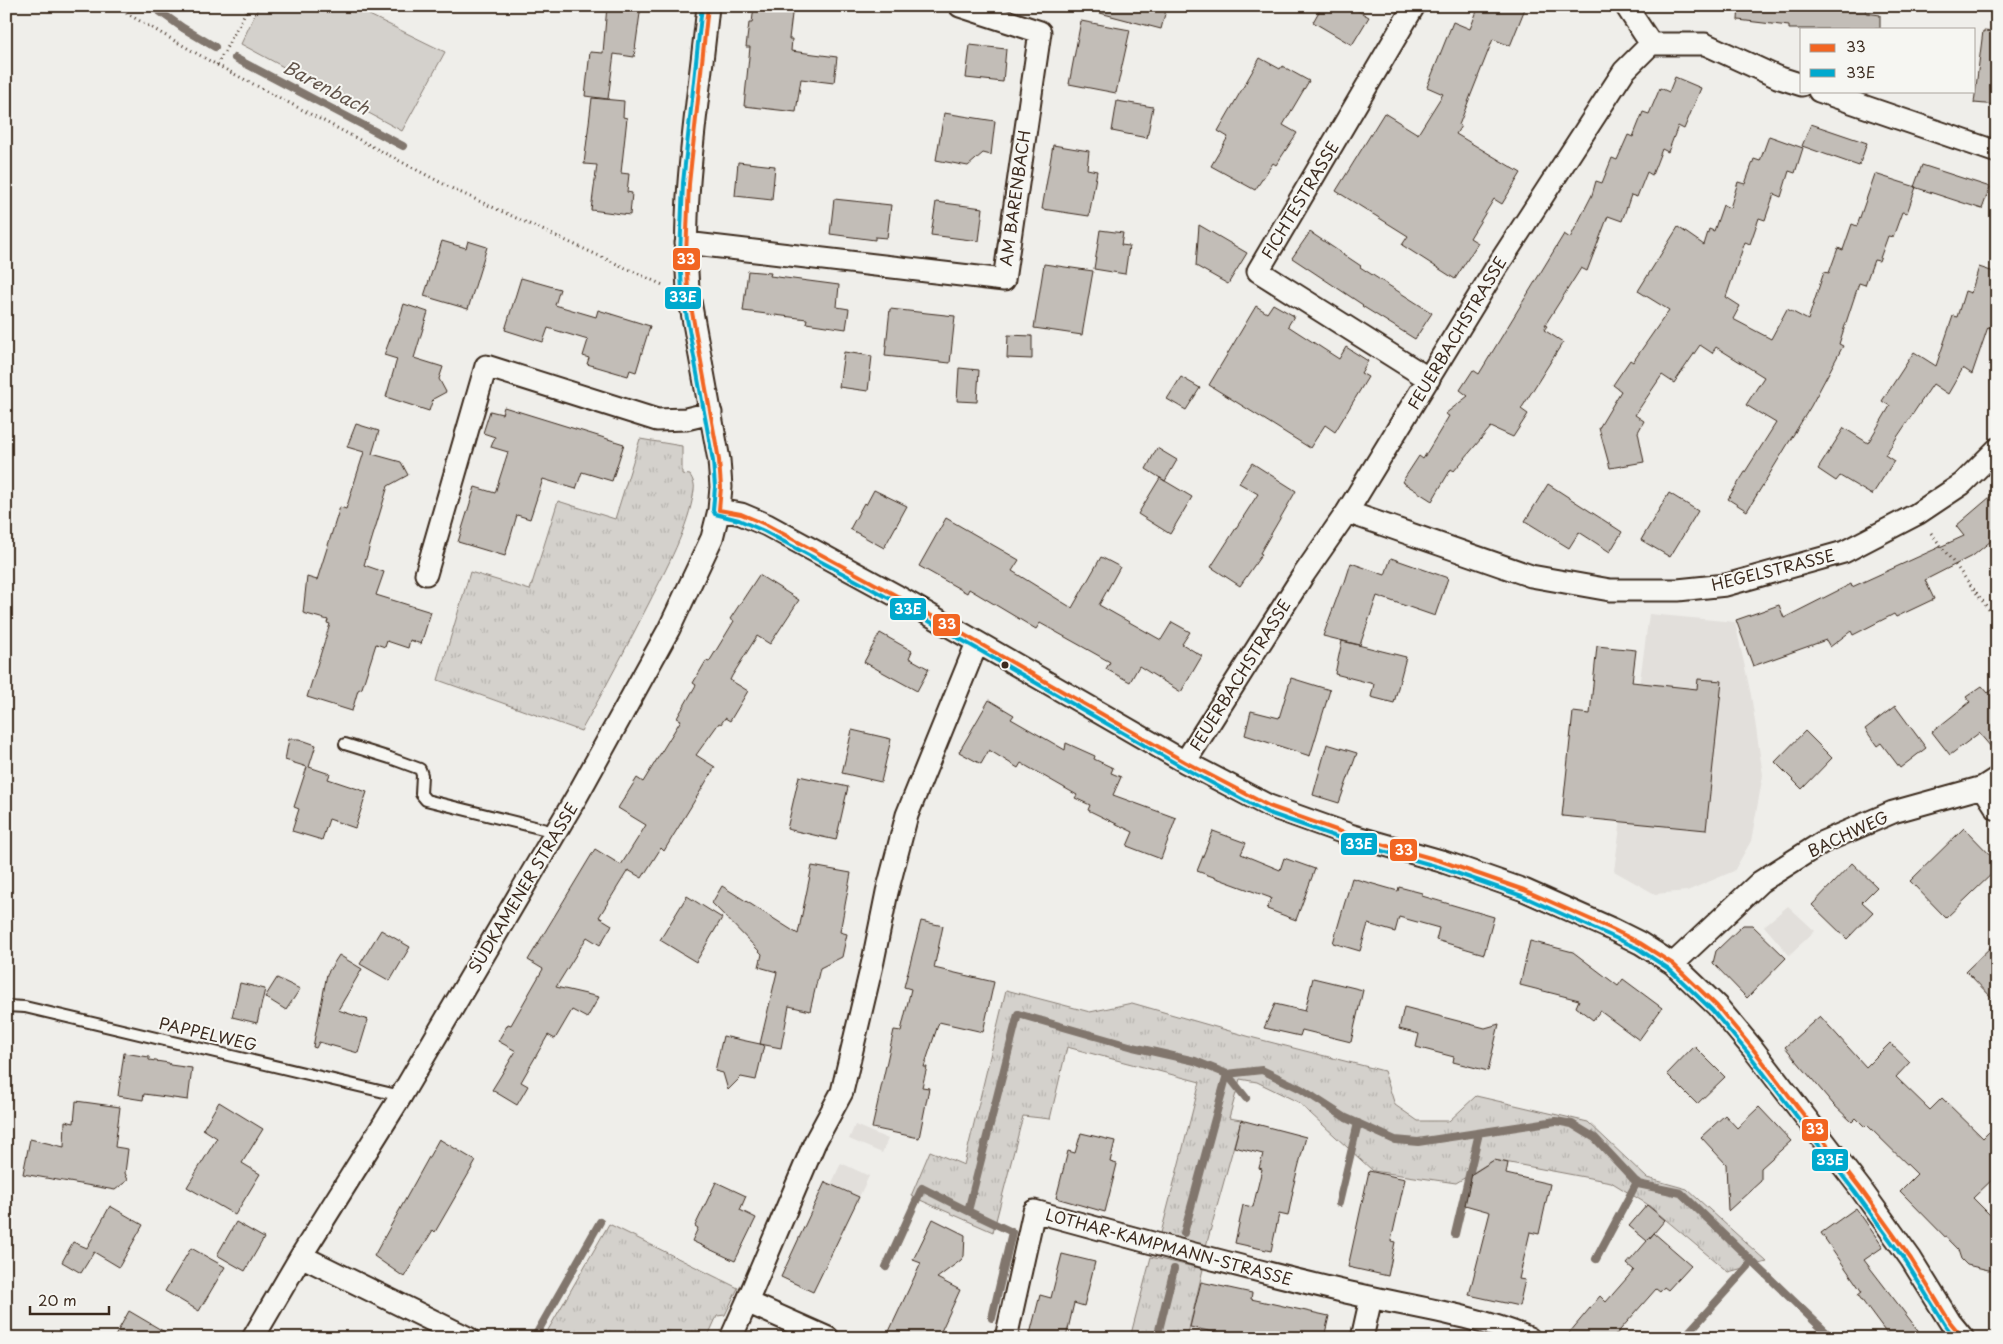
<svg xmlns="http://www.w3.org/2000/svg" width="2003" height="1344" font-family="'Playpen Sans',sans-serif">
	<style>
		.built { fill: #e2dfdb }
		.grass { fill: url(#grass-tufts); stroke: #887e75 }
		.garden { fill: #d4d1cc; stroke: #887e75 }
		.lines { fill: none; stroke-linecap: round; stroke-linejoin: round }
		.stream { stroke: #81766d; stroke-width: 8 }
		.building { fill: #c2bdb7; stroke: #3b2a1e }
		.lane-casing { stroke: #3b2a1e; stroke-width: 14 }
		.street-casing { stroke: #3b2a1e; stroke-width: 25 }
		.path { stroke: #3b2a1e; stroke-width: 3; stroke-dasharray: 1 4; stroke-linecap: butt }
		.lane { stroke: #f6f6f2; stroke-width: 10 }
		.street { stroke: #f6f6f2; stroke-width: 21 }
		.bus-1-casing { stroke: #f6f6f2; stroke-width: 8 }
		.bus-2-casing { stroke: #f6f6f2; stroke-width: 8 }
		.bus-1 { stroke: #f26522; stroke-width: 4 }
		.bus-2 { stroke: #00a9ce; stroke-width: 4 }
		.bus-dot { fill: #3b2a1e; stroke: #f6f6f2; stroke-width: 2 }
		.labels { text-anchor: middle; stroke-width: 4; stroke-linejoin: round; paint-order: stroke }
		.street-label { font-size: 16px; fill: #3b2a1e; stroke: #f6f6f2 }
		.water-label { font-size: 18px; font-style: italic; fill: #64564c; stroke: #f6f6f2 }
		.line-badge { stroke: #f6f6f2; stroke-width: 2 }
		.badge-label { font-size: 14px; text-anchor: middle; font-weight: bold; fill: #fff }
	</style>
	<defs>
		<pattern id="grass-tufts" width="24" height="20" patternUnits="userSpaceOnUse" patternTransform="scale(1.25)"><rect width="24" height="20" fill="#d4d1cc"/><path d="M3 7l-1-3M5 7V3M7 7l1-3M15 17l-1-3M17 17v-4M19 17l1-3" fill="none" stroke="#b7b4af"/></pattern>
	</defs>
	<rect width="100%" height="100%" fill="#efeeea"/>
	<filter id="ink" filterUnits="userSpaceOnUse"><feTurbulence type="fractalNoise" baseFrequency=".02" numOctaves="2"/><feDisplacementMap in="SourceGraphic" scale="10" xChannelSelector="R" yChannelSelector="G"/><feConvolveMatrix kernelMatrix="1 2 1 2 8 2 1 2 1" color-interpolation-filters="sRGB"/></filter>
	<g filter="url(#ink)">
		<path class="built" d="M1649,614L1735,622L1751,695L1763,775L1751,841L1734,871L1687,891L1655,894L1614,871Z
			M1788,906L1815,931L1789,955L1764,926Z
			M855,1125L888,1139L882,1153L849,1139Z
			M841,1163L869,1176L859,1197L831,1185Z"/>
		<path class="grass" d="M640,439L682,446V474L690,475C693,480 695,484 694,490C689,527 666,569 649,603C627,646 605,689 581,731L438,680L470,572L530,590L558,501L615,519Z
			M1006,990L1090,1012L1132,1003L1254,1038L1384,1071L1395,1105L1418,1121H1449L1476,1096L1588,1122L1647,1178L1687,1189L1767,1262L1728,1272L1647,1204L1611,1182L1494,1160L1456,1183L1373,1171L1298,1102L1257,1082L1240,1079L1229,1118L1241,1120L1206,1246L1161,1233L1200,1082L1067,1047L1050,1119L1023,1116L993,1232L911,1196L930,1151L964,1165Z
			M609,1224L738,1288L725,1315L717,1316L707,1338L544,1337Z
			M1151,1257L1203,1269L1187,1338H1130Z"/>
		<path class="garden" d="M259,6H351L445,52L402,131L241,44Z"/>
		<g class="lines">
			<path class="stream" d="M152,6L183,28L215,47
				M235,58L403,146
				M1339,1203L1358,1123
				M1184,1233L1227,1074L1262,1070L1301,1089L1346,1118L1395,1140L1418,1142L1556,1121L1572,1124L1595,1138L1638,1184L1681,1193L1832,1338
				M1455,1234L1479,1133
				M1596,1259L1637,1182
				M886,1267L922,1188L968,1211
				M992,1318L1012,1232L968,1211L1018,1014L1133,1047L1195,1061L1227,1074L1246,1098
				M1688,1333L1752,1262
				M534,1338L600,1222
				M1157,1338L1174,1269"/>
		</g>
		<path class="building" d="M607,6H641L634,57L614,54L608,99L585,96L590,52L603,53Z
			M754,6H793L789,39H792L791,51L837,57L834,83L801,79L796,112L744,106L750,47H746L749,23H752Z
			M1101,6H1153L1166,10L1161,29L1100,13Z
			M1322,6H1349L1369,17L1352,45L1313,22Z
			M1479,6H1526L1510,46L1493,39L1459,125L1461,126L1456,134L1521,173L1502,204L1494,199L1470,238L1478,243L1455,279L1402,245L1408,236L1336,191L1384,113L1418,134L1443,94L1427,87L1453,22L1470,29Z
			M1739,6H1808L1840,10V6H1867L1866,13L1880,15V29H1789V26L1738,20Z
			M1081,21L1130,30L1116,93L1069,84Z
			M1983,31L1997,32V105L1974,103Z
			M970,45L1006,49L1003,82L966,78Z
			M1260,58L1280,69L1282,66L1309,81L1283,125L1297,133L1276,165L1273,163L1255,190L1211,166L1228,137L1218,131Z
			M1675,77L1701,88L1684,129L1678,126L1668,152L1662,149L1652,175L1647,172L1637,197L1631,195L1622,221L1608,216L1587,271L1581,268L1545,325L1547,326L1544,330L1563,342L1521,409L1528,414L1513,437L1491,427L1454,471L1451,469L1432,501L1402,482L1419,456L1423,459L1449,416L1445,414L1468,396L1460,390L1473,370L1479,374L1564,234L1570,238L1592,195L1596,181L1602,183L1612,158L1617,160L1628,135L1633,137L1643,112L1649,114L1660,88L1669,92Z
			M592,98L624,101L623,117L627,118L621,173L629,174L627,192L632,193L630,215L591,210L597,165L584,164Z
			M1117,101L1153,107L1147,138L1112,131Z
			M944,113L995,121L991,155L983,153L968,166L936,160Z
			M1811,124L1867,143L1859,166L1802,146Z
			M1769,136L1803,148L1795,173L1789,171L1781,197L1774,194L1765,220L1759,218L1750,244L1745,242L1726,297L1740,306L1733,319L1771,339L1787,309L1808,320L1824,272L1829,273L1838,248L1843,250L1852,224L1857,226L1875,174L1916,187L1907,213L1902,212L1893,237L1888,236L1879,261L1874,260L1865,285L1859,283L1839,344L1843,346L1811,406L1747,511L1728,499L1776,423L1746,405L1764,377L1716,347L1712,353L1700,345L1674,383L1662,375L1635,415L1644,421L1638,432L1644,462L1610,468L1599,428L1621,391L1613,385L1630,360L1633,362L1669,310L1638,291L1678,227L1704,245L1709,229L1714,231L1723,205L1730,208L1738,182L1745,184L1754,159L1760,161Z
			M1053,145L1089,151L1087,169L1097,171L1089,216L1042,209Z
			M738,162L775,166L772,200L735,196Z
			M1922,165L1990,187L1982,209L1914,187Z
			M834,199L891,205L887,238L875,237V240L830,234Z
			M936,202L983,208L979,241L931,235Z
			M1199,225L1247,253L1228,284L1196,266Z
			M1100,230L1123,233L1121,245L1129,246L1125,274L1094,269Z
			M1310,232L1361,266L1360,267L1432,313L1415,339L1362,306L1363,305L1292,258Z
			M442,241L466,248L468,241L487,247L468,309L424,296Z
			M1044,264L1093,271L1082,335L1034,328Z
			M1979,267L1997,273V318L1993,329L1988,327L1972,374L1963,368L1948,394L1933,384L1885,455L1894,461L1872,495L1840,476L1836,481L1818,469L1844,428L1868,443L1890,406L1882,401L1914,352L1936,366L1953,316L1957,317L1965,291L1971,293Z
			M748,271L771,273L770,276L839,285L837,307L849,309L846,329L806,323L807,319L743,311Z
			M521,278L560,289L555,305L596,317L598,310L650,326L636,372L630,370L628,376L587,364L589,358L583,356L588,340L548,328L543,342L505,330Z
			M404,304L428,312L414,358L443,367L439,379L446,392L433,399L429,411L386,397L397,359L384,355L395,326H397Z
			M1273,304L1294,316L1288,326L1339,359L1346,347L1368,361L1361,373L1368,377L1335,432L1325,425L1310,448L1209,385L1256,306L1267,313Z
			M890,309L955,316L950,363L885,356Z
			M1008,335L1032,336V359L1007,358Z
			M844,352L872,356L868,391L839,387Z
			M959,368L979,370L977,402L957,401Z
			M1181,377L1200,388L1186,410L1167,399Z
			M504,407L624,444L612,481L582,472L576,489L543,479L530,519L517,515L505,556L458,542L475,487L495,493L508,452L491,447L495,437L483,433L490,411L502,414Z
			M356,424L379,431L372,454L401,462L408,475L388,486L364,565L384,572L376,595L431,612L421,644L410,640L408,648L387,641L385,647L376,644L362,688L358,690L352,711L307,697L330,624L327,623L328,620L303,613L307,577L317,580L340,507L346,509L364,452L347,447Z
			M1157,448L1177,460L1165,481L1146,469Z
			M1252,463L1296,491L1260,553L1262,554L1240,586L1211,567L1258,494L1239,483Z
			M1160,478L1192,497L1170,534L1138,514Z
			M1548,484L1622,532L1610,552L1579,532L1569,548L1525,521Z
			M874,490L907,506L884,548L850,529L864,503L866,505Z
			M1997,491V536L1974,555L1925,580L1934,599L1896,617L1894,614L1853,635L1851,631L1830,647L1826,640L1753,666L1736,620L1779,605L1784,618L1851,584L1852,587L1964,536L1956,526Z
			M1669,493L1698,511L1670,557L1641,540Z
			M946,518L1019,560L1012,571L1072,608L1101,557L1120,567L1099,605L1161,640L1172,622L1190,632L1182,644L1202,656L1181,692L1139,666L1130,682L1106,669L1110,662L1040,623L1036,629L969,589L967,593L919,566Z
			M1391,558L1448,578L1435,616L1377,596L1360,645L1323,636L1342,584L1344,585L1351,563L1385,575Z
			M759,575L799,600L770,644L757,636L732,676L730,680L748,691L730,721L725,718L721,724L719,723L696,755L715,767L664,851L661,848L642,878L628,870L599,917L612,925L600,945L587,937L556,987L599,997L587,1018L572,1010L555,1039L548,1035L521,1082L528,1086L517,1105L492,1090L516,1051L498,1041L508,1024L511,1025L543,969L528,960L595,849L621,865L646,825L618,808L637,778L643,782L681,720L677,718L696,685L693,683L706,661L709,662L734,621L730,619Z
			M880,633L912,651L909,658L929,669L917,691L864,662Z
			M1342,641L1406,657L1394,703L1371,697L1374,684L1335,674Z
			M1597,646L1636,650L1632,682L1697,689L1698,679L1722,681L1706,830L1562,816L1573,712L1590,714Z
			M1291,678L1330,690L1310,756L1245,735L1251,711L1279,718Z
			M1982,686L1988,693L1997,686V754L1979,733L1950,755L1932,732L1970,702L1966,697Z
			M989,700L1014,715L1011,719L1065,750L1066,743L1095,756L1094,759L1113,768L1111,773L1121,777L1113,795L1176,818L1161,859L1127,846L1133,832L1088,810L1090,805L1075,798L1077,795L1021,763L1018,768L989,750L981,764L959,752Z
			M1895,706L1926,748L1900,768L1881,743L1877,746L1865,729Z
			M852,730L891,739L881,782L842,773Z
			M1805,731L1832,758L1802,789L1775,762Z
			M289,739H299L316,745L309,767L330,774L328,779L367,792L355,828L329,819L322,840L292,831L299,809L294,807L307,767L285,760Z
			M1327,744L1357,753L1339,803L1313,795Z
			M799,776L848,787L836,840L787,829Z
			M1964,828L1997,862V869L1946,918L1910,881Z
			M1213,831L1246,843L1241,854L1280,870L1284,858L1315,869L1296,920L1267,909L1271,898L1197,871Z
			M1852,863L1877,887L1862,902L1873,912L1847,939L1812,905Z
			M812,866L851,873L840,932L847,934L842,957L820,968L810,1011L789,1006L781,1048L760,1044L764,1045L756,1080L741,1077L728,1090L723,1073L715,1071L723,1036L760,1044L777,972L759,967L762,954L712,903L722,886L798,934Z
			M1352,878L1398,891L1399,887L1422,893V896L1494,917L1484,954L1436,940L1439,928L1399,917L1395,932L1368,924L1360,951L1333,943Z
			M687,896L722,918L696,962L660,940Z
			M921,921L943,926L934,968L994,982L983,1032L939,1022L924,1067H927L922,1087L929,1088L919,1138L872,1128L894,1030L901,1031L911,989L904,987Z
			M1743,925H1752L1786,958L1747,998L1713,963L1716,951Z
			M381,930L410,947L390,981L360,964Z
			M1530,941L1573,952L1618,986L1623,979L1662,1008L1639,1040L1600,1011L1593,1020L1576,1007L1579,1000L1520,985Z
			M1997,941V1003L1966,971Z
			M339,955L362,969L338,1010L368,1020L358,1053L319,1042L316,1048L313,1047L327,974Z
			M277,978L300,989L286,1010L265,997Z
			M1313,978L1363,990L1351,1042L1302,1030L1300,1036L1264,1028L1275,1004L1305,1011Z
			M240,983L265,989L257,1023L232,1017Z
			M1404,1007L1485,1028L1499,1024L1488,1071L1453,1062L1454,1057L1416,1047L1419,1034L1399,1029Z
			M1820,1016L1866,1067L1890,1043L1910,1062L1896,1077L1930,1110L1942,1098L1983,1138L1997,1124V1175L1973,1198L1991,1216L1993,1225L1997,1229V1272L1967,1265L1961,1259L1958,1250L1900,1191L1917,1174L1867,1125L1865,1127L1856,1118L1852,1122L1833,1104L1785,1047Z
			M1694,1046L1725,1077L1697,1104L1667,1074Z
			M124,1053L149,1057V1060L169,1063L170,1065L192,1068L188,1100L144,1094L143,1100L118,1096Z
			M76,1101L120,1107L115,1147L128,1149L125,1173L128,1180L115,1190L23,1174L30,1139L64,1147L65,1121L74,1123Z
			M219,1102L263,1129L242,1163L260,1174L235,1215L187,1187L217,1138L203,1129Z
			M1759,1107L1791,1141L1761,1168V1181L1728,1211L1726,1164L1701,1137L1725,1115L1737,1128Z
			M1241,1120L1306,1137L1292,1191H1293L1288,1216L1279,1214L1271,1251L1235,1243L1243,1205L1253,1207L1262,1169L1259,1168L1263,1154L1234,1147Z
			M1081,1133L1115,1141L1110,1162L1117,1164L1105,1212L1056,1198L1068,1151L1075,1153Z
			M439,1139L476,1161L435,1232L433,1230L404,1277L374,1256Z
			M1494,1160L1508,1163L1506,1174L1550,1184L1539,1234L1530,1232L1519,1279L1525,1280L1519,1306L1469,1295L1490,1212L1465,1205L1472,1174Z
			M1369,1171L1405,1179L1391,1241L1395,1242L1388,1276L1348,1267Z
			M716,1182L746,1196L740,1210L756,1218L735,1261L692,1241L698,1228L695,1226Z
			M825,1182L859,1197L813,1292L781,1277Z
			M1647,1205L1665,1220L1648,1240L1654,1233L1691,1265L1668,1290L1664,1287L1660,1292L1656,1289L1613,1338H1565L1600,1296L1606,1302L1634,1270L1627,1264L1647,1241L1629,1226Z
			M110,1206L143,1225L119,1267L94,1252L81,1273L62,1262L73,1242L87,1248Z
			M1856,1208L1883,1247L1864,1260L1924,1338H1890L1858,1295L1862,1292L1821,1233Z
			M933,1219L965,1235L964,1256L961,1260L937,1278L960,1290L938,1338H886L921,1263L913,1260Z
			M236,1222L264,1238L245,1271L217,1255Z
			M191,1248L225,1267L199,1311L165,1291Z
			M1062,1254L1095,1262L1084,1306L1074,1303L1066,1338H1029L1040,1295L1051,1298Z
			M1201,1282L1252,1293L1251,1299L1329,1316L1324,1338H1241L1190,1327Z
			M129,1311L175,1338H114Z"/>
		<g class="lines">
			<defs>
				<path id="lane" d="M345,744L390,758L420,769L422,775L421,794L426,800L555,832
					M6,1006L25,1007L401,1096"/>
				<path id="street" d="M1414,6L1258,271L1429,379
					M1626,6L1651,44
					M1819,91L1997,152
					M686,243L1004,280L1040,32L960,6
					M719,510L741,514L767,525L897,596L1185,762L1269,806L1350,835L1441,861L1524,890L1612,929L1640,943L1673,964L1717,1006L1753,1049L1860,1188L1911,1259L1950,1322L1963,1338
					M1347,512L1531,576L1610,590H1678L1726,585L1844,552L1917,514L1962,484L1997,449
					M426,574L486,366L657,420L686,419L711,413
					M1185,762L1302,577L1347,512L1496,268L1624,71L1651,44H1705L1777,77L1802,85
					M1983,787L1997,809
					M1673,964L1760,882L1823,842L1893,812L1983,787L1997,778
					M301,1256L468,1338
					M747,1302L815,1142L842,1092L873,961L887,892L907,815L977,643
					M253,1338L301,1256L401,1096L577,796L669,629L712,538L719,510L721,487L719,460L688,290C681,196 699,100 708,6
					M731,1338L747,1302L828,1338
					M1006,1338L1034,1211C1136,1239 1239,1267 1342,1291C1405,1306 1469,1313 1529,1338
					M1362,1338L1371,1298"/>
			</defs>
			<use href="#lane" class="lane-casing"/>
			<use href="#street" class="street-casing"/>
			<path class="path" d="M119,6L126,13L217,65L455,190L665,286
				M217,65L249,6
				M1931,533L1997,620"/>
			<use href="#lane" class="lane"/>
			<use href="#street" class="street"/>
			<defs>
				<path id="bus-1" d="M708,6L689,184L686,255L688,290L719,460L721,487L719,510
					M719,510L741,514L767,525L897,596L1185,762L1269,806L1350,835L1441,861L1524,890L1612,929L1640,943L1673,964L1717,1006L1753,1049L1860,1188L1911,1259L1950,1322L1963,1338"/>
				<path id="bus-2" d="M702,6L683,183L680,255L682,291L713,461L715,487L713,510L715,514L739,520L764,531L894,601L1182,767L1266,812L1348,841L1439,867L1522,896L1609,935L1637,948L1669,969L1712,1010L1748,1053L1855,1192L1906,1262L1945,1325L1955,1338"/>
			</defs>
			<use href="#bus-1" class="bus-1-casing"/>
			<use href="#bus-2" class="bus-2-casing"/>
			<use href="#bus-1" class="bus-1"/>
			<use href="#bus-2" class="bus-2"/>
		</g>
	</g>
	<circle class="bus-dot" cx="1005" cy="665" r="4.5"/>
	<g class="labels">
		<g class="street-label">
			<text transform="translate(1015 198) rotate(-82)" y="6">AM BARENBACH</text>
			<text transform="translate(1300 200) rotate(-59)" y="6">FICHTESTRASSE</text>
			<text transform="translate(1457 333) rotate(-59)" y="6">FEUERBACHSTRASSE</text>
			<text transform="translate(1773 570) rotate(-14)" y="6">HEGELSTRASSE</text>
			<text transform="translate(1240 675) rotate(-58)" y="6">FEUERBACHSTRASSE</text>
			<text transform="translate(1848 834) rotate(-25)" y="6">BACHWEG</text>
			<text transform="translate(523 888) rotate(-59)" y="6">SÜDKAMENER STRASSE</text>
			<text transform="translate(208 1034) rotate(13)" y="6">PAPPELWEG</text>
			<text transform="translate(1169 1247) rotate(15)" y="6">LOTHAR-KAMPMANN-STRASSE</text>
		</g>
		<g class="water-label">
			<text transform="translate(326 88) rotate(28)" y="6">Barenbach</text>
		</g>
	</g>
	<g class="line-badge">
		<rect x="672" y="247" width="29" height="24" rx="5" fill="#f26522"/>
		<rect x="664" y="286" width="38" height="24" rx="5" fill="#00a9ce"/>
		<rect x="889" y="597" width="38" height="24" rx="5" fill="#00a9ce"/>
		<rect x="932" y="613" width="29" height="24" rx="5" fill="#f26522"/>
		<rect x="1340" y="832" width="38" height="24" rx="5" fill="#00a9ce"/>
		<rect x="1389" y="838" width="29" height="24" rx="5" fill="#f26522"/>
		<rect x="1801" y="1118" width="28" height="24" rx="5" fill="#f26522"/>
		<rect x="1811" y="1148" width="38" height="24" rx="5" fill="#00a9ce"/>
	</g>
	<g class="badge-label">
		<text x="686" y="264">33</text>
		<text x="683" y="302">33E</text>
		<text x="908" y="614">33E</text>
		<text x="947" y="629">33</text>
		<text x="1359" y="849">33E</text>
		<text x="1404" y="855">33</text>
		<text x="1815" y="1134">33</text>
		<text x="1830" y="1165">33E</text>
	</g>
	<rect width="2003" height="1344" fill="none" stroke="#f6f6f2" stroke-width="25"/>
	<rect x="12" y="12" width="1978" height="1319" fill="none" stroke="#3b2a1e" stroke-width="2" filter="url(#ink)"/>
	<rect x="1800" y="28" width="175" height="65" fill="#f6f6f2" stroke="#aba49d"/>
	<rect x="1810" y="44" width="25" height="8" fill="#f26522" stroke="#aba49d"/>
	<text x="1846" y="52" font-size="15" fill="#3b2a1e">33</text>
	<rect x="1810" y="69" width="25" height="8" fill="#00a9ce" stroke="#aba49d"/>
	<text x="1846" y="78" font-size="15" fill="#3b2a1e">33E</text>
	<path d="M30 1306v8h79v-8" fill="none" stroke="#3b2a1e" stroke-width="2.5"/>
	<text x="38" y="1306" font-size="15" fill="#3b2a1e" stroke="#f6f6f2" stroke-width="4" paint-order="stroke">20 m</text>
</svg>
